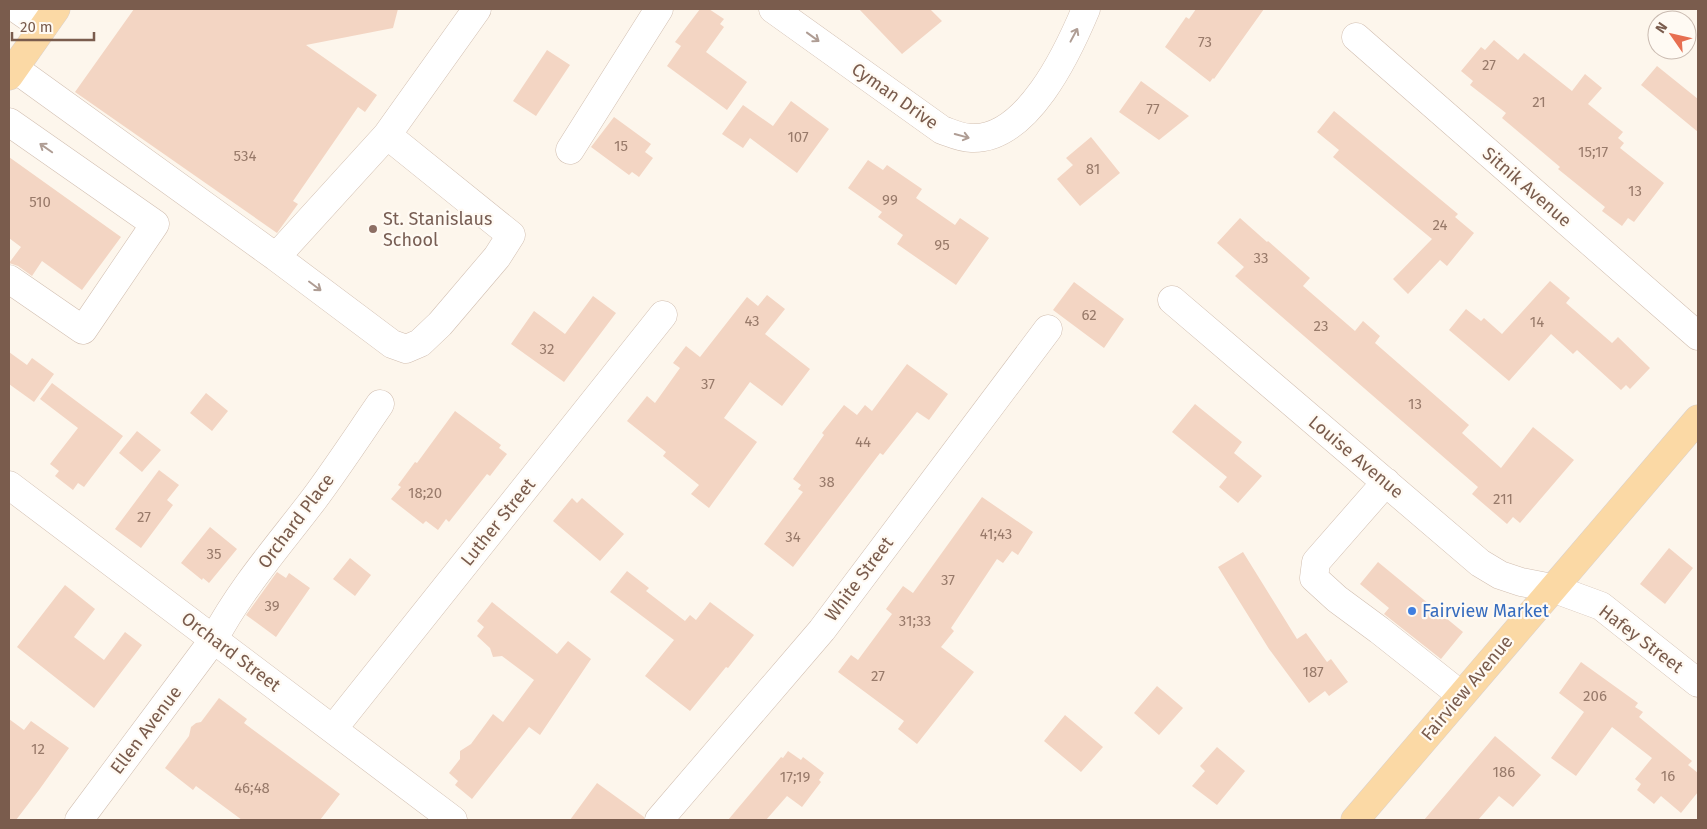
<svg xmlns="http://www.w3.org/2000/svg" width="1707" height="829" font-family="'Fira Sans',sans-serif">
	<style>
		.building { fill: #f3d5c3 }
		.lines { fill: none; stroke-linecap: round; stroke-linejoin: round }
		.minor-casing { stroke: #d1beb0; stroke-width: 29 }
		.major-casing { stroke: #dad1cd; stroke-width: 29 }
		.minor { stroke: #fff; stroke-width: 28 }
		.major { stroke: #fbd9a5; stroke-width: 28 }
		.oneway { stroke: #af9d94 }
		.education-dot { fill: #8d6e63; stroke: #fffaf3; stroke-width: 2 }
		.shop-dot { fill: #3f7fe0; stroke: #fffaf3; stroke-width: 2 }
		.labels { text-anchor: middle; stroke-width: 4.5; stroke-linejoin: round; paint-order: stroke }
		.number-label { font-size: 15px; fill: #987a6a }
		.street-label { font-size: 18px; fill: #7a5c4d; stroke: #fffaf3 }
		.education-label { font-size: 18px; fill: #785e54; stroke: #fffaf3; text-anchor: start }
		.shop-label { font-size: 18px; fill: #366cbe; stroke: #fffaf3; text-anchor: start }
	</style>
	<rect width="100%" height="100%" fill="#fdf6ec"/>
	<path class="building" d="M134,9H398L393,28L306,45L377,95L365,112L358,107L293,201L298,204L277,233L75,92Z
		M700,9H709L724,19L720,24L724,27L706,52L747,82L727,110L667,66L681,46L675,42Z
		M859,9H930L942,21L902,54Z
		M1196,9H1264L1214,79L1213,78L1210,82L1165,47L1186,17L1189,19Z
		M1494,40L1518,60L1524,53L1572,91L1585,74L1602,88L1588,104L1623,132L1618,138L1624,143L1620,148L1664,183L1634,222L1628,218L1622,226L1602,211L1605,207L1558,169L1560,167L1502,118L1506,113L1470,85L1473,81L1461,71L1481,47L1485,50Z
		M547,50L570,65L536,116L513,101Z
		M1657,66L1698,99V132L1641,85Z
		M1141,81L1189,116L1159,140L1119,112Z
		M791,101L829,129L797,173L750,138L743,148L722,134L743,105L773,126Z
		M1334,111L1458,214L1455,217L1474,233L1447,266L1440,260L1408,294L1393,279L1432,239L1333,157L1339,150L1317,132Z
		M614,117L651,144L645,152L653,158L639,177L632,172L629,175L591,147Z
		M1091,137L1120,173L1080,206L1057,179L1073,165L1066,158Z
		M9,157L121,237L82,290L42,261L32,276L18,266L9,263L21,247L9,238Z
		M868,160L883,170L887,165L922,189L916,198L955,225L960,218L989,238L956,285L897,244L903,235L878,217L882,212L848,188Z
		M1240,218L1267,242L1268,241L1310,278L1303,286L1355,331L1363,321L1380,336L1375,343L1469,425L1462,433L1501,468L1533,427L1574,460L1520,523L1513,517L1507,524L1472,494L1478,487L1235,276L1244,267L1217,243Z
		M1550,281L1570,298L1566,303L1612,343L1618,337L1650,368L1630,389L1626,385L1621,390L1577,350L1573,354L1551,334L1509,381L1449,330L1466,309L1481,321L1484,318L1502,334Z
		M1074,282L1124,319L1104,348L1053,310Z
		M767,295L785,309L765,334L810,369L782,406L750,382L724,418L757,442L709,508L691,494L699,485L663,456L666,452L627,421L647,396L655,403L680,368L673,363L686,346L700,357L747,297L758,306Z
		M593,296L616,313L564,382L511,344L534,311L565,334Z
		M9,352L27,365L32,358L54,374L34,402L9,384Z
		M907,364L948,394L929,420L917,412L883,455L880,453L793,567L764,544L803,492L798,489L801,485L793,479L824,435L822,433L844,405L857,415L865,405L872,411Z
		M52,383L123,436L84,487L78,483L73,490L55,476L59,471L50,464L78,428L40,399Z
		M206,393L228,411L212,431L190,413Z
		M1195,404L1242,442L1234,453L1262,476L1238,503L1219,487L1227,477L1172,432Z
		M455,411L501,445L499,448L507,454L490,476L487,474L449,522L446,519L438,530L426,521L423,524L391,499L401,487L398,485L415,462L417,463Z
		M137,431L161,450L142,472L119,453Z
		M159,470L179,485L167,500L173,505L141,548L115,529Z
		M982,497L1033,532L1018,555L1012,551L1003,563L997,559L951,628L954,631L941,647L974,672L917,744L898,729L904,721L838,672L851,655L858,660L892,614L886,609L903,586L913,593Z
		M572,498L577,503L582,498L624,534L600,561L553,521Z
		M210,527L237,549L209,583L203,578L202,580L181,563Z
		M1669,548L1693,568L1665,604L1640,584Z
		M1243,552L1297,639L1306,633L1327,662L1331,659L1348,682L1329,696L1325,691L1309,703L1269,649L1218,567Z
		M350,558L371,575L355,596L333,579Z
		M1378,562L1463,632L1441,659L1384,614L1389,608L1360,584Z
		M627,571L649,588L646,591L685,621L690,615L696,620L710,602L754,635L728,668L726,667L690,711L645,676L674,640L610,592Z
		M277,572L286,578L289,573L310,588L276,637L246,615Z
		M65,585L95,609L74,637L104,660L125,632L142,645L94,708L17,647Z
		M492,602L557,654L568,641L591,659L540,735L529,727L472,799L455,785L458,781L449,773L460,759V751L471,744L493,714L503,722L534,680L502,656L493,657L490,648L477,636L484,627L477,621Z
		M1581,662L1638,703L1635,707L1643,712L1639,717L1692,761L1688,765L1698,773V792L1681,813L1661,796L1654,804L1637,790L1641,784L1635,779L1652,758L1612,727L1576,776L1551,758L1584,712L1559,693Z
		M1157,686L1183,708L1159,735L1134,713Z
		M219,698L247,719L244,723L340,794L320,820H242L196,786L193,790L165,768L189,736L191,727L196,723L201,722Z
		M1065,715L1103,747L1081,772L1044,741Z
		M9,719L24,730L31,721L69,748L39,790L16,820H9Z
		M1495,736L1541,775L1513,807L1499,796L1478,820H1424Z
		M1217,747L1245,771L1217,805L1192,786L1205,771L1200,766Z
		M788,751L801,760L803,757L824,773L819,780L821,782L802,807L787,796L766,820H728L781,757L783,758Z
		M597,783L644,817V820H570Z"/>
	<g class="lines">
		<defs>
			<path id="minor" d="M17,9L43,27
				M773,9L942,130C951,133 961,138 971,138C1027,141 1068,52 1086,9
				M1356,37L1698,336
				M14,68L276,257L387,135L477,9
				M9,122L155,224L83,330L9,279
				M570,150L659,9
				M276,257L392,344L406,349L420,343L440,324L497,257L511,235L387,135
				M1172,300L1480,563L1500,575L1521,582L1552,588L1601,606L1698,683
				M1386,482L1316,562L1314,578L1337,599L1379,630L1461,695
				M9,485L453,820
				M333,729L663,315
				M79,820L214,639C241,588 279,545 314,499C337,468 358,436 380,404
				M659,820L822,630L1048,329"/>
			<path id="major" d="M9,76L56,9
				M1355,820L1698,419"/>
		</defs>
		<use href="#minor" class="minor-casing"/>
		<use href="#major" class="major-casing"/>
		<use href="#minor" class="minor"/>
		<use href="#major" class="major"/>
	</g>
	<defs><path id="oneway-shaft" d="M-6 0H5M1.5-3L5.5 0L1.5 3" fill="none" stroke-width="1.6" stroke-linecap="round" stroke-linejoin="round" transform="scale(1.25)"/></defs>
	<g class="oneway">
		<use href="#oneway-shaft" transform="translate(1074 35) rotate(-62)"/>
		<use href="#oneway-shaft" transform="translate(813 37) rotate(36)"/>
		<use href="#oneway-shaft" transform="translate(962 136) rotate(15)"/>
		<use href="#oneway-shaft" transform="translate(46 148) rotate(-145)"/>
		<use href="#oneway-shaft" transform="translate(315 286) rotate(37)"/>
	</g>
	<circle class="education-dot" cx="373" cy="229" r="5"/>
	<circle class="shop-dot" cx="1412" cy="611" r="5"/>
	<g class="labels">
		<g class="number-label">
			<text x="1205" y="47">73</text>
			<text x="1489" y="70">27</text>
			<text x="1539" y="107">21</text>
			<text x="1153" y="114">77</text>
			<text x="798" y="142">107</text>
			<text x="621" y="151">15</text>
			<text x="1593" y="157">15;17</text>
			<text x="245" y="161">534</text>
			<text x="1093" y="174">81</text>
			<text x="1635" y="196">13</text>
			<text x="890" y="205">99</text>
			<text x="40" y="207">510</text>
			<text x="1440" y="230">24</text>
			<text x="942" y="250">95</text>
			<text x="1261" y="263">33</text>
			<text x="1089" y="320">62</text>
			<text x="752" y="326">43</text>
			<text x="1537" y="327">14</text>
			<text x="1321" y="331">23</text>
			<text x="547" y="354">32</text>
			<text x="708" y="389">37</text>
			<text x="1415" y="409">13</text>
			<text x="863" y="447">44</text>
			<text x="827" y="487">38</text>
			<text x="425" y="498">18;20</text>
			<text x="1503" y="504">211</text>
			<text x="144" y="522">27</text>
			<text x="996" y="539">41;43</text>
			<text x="793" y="542">34</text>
			<text x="214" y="559">35</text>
			<text x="948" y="585">37</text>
			<text x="272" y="611">39</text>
			<text x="915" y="626">31;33</text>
			<text x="1313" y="677">187</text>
			<text x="878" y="681">27</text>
			<text x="1595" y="701">206</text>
			<text x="38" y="754">12</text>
			<text x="1504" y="777">186</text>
			<text x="1668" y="781">16</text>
			<text x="795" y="782">17;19</text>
			<text x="252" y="793">46;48</text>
		</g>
		<g class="street-label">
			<text transform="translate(895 96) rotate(35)" y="6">Cyman Drive</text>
			<text transform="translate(1527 187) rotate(41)" y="6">Sitnik Avenue</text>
			<text transform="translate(1356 457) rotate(40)" y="6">Louise Avenue</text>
			<text transform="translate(296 521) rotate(-53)" y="6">Orchard Place</text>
			<text transform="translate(498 522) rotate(-51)" y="6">Luther Street</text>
			<text transform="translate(859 579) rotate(-53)" y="6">White Street</text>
			<text transform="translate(1641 639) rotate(37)" y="6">Hafey Street</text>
			<text transform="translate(231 652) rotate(37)" y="6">Orchard Street</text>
			<text transform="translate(1467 688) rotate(-50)" y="6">Fairview Avenue</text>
			<text transform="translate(146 730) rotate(-53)" y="6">Ellen Avenue</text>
		</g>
		<g class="education-label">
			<text x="383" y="225">St. Stanislaus<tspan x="383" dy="21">School</tspan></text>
		</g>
		<g class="shop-label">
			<text x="1422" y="617">Fairview Market</text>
		</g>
	</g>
	<rect width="1707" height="829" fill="none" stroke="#7a5c4d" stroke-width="20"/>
	<g transform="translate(1672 35) rotate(304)"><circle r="24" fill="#fffaf3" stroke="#cabbb1"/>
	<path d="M0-4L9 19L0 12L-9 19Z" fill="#e76f51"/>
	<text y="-8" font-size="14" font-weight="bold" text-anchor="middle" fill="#7a5c4d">N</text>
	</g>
	<path d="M12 32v8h82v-8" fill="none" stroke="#7a5c4d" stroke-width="2.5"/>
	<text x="20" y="32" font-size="15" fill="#7a5c4d" stroke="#fffaf3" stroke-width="4" paint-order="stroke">20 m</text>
</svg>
